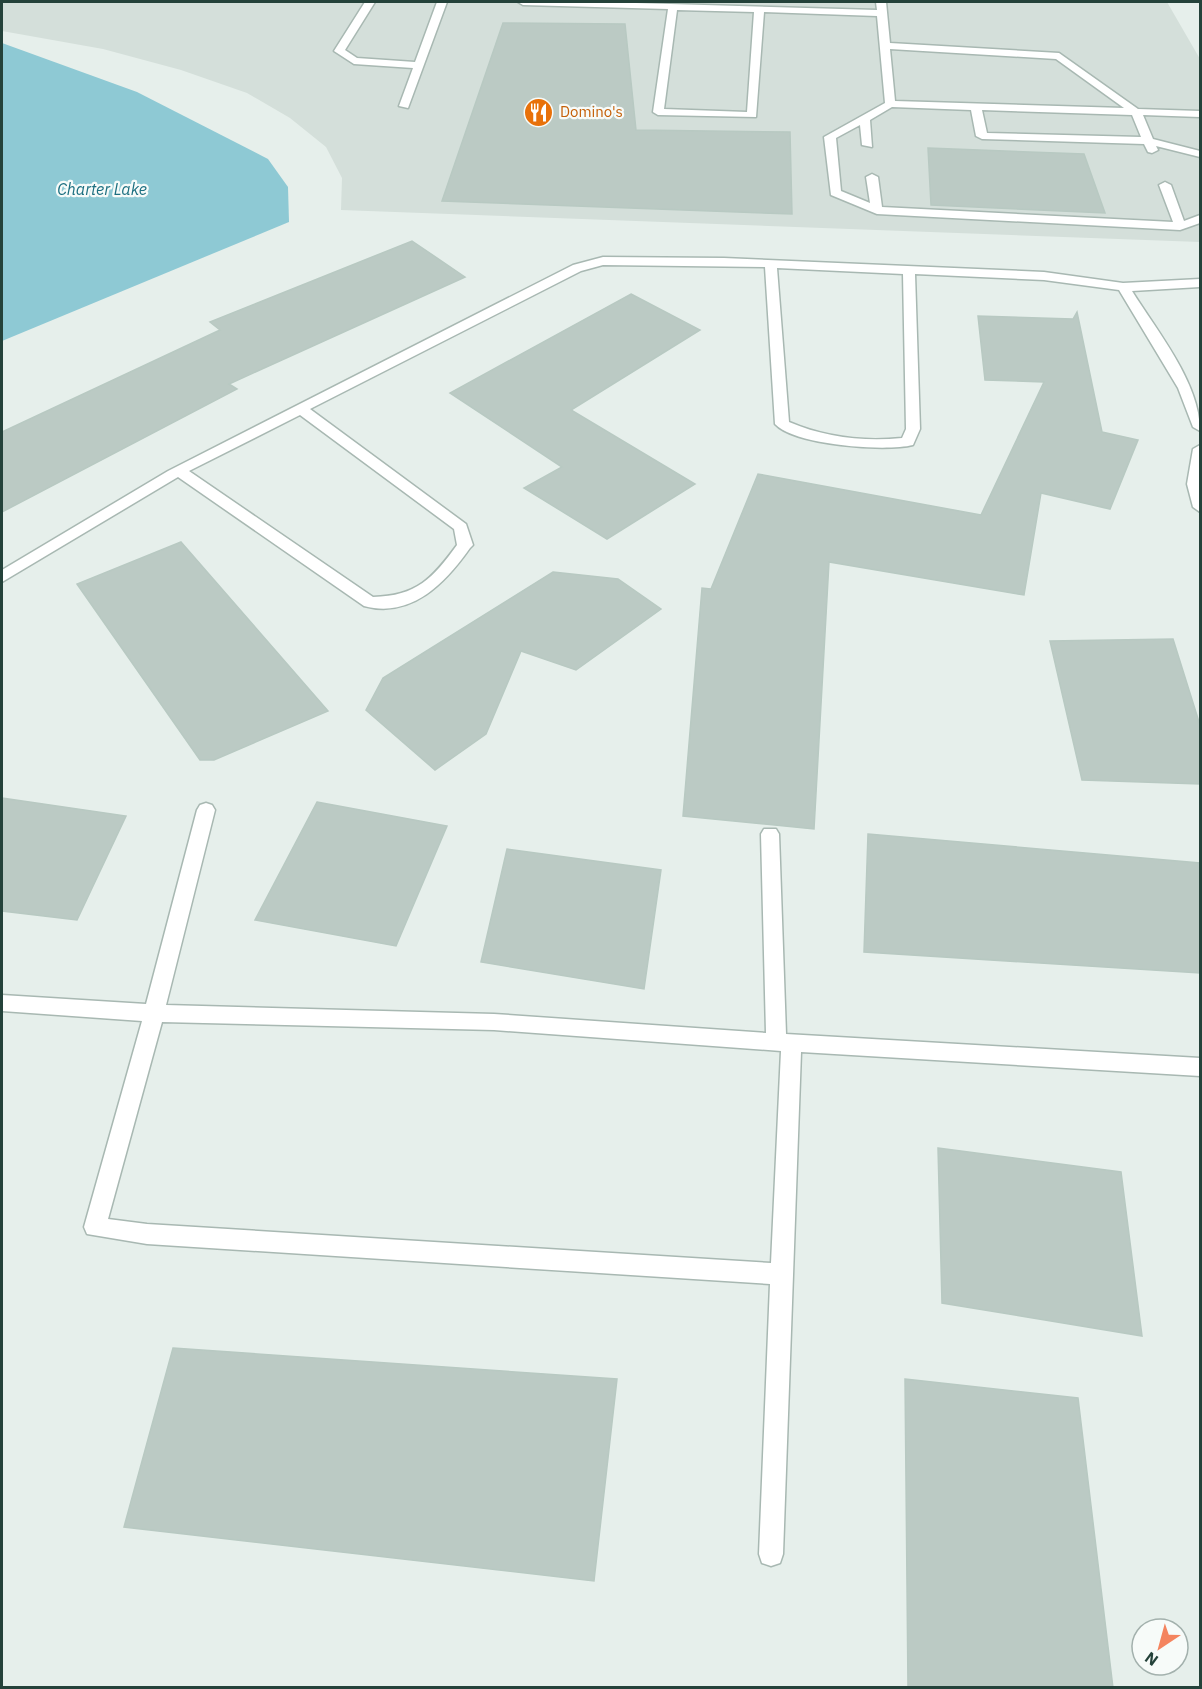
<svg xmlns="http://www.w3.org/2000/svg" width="1202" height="1689" font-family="'IBM Plex Sans',sans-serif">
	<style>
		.built { fill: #d4dfda }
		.water { fill: #8ec9d4 }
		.building { fill: #bbcac4; stroke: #b8c9c2; stroke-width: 1.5 }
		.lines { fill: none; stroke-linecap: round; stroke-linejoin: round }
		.service-casing { stroke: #a8b8b2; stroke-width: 3 }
		.service { fill: #fff; fill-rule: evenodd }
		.labels { text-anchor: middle; stroke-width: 4.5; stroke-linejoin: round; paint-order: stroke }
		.far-food-label { font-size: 15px; fill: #c56008; stroke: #f7fbf9; text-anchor: start }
		.far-water-label { font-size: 16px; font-style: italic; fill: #1c6f80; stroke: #f7fbf9 }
	</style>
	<rect width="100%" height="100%" fill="#e6efeb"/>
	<path class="built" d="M2,2H1167L1200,59V242L341,210L342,178L326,147L290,118L247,93L181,70L103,49L2,31Z"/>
	<path class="water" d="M2,43L137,92L268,159L288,187L289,222L2,341Z"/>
	<path class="building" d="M503,23L625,24L636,130L790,132L792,214L442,201Z
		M928,148L1084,154L1105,213L931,205Z
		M412,241L465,277L229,384L237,389L2,512V432L220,330L210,322Z
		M631,294L700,330L571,410L695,484L607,539L524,488L562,467L450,393Z
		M1077,312L1102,432L1138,440L1110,509L1041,493L1024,595L829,562L814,829L683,816L702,588L711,589L758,474L981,515L1044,382L985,380L978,316L1073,319Z
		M181,542L328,711L214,760H200L77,584Z
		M553,572L618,579L661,609L576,670L521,651L486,734L435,770L366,710L383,678Z
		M1173,639L1200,725V784L1082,780L1050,641Z
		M2,798L126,816L77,920L2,911Z
		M317,802L447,826L396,946L255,920Z
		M868,834L1200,863V973L864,952Z
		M507,849L661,870L644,989L481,962Z
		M938,1148L1121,1172L1142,1336L942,1303Z
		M173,1348L617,1379L594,1581L124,1527Z
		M905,1379L1078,1398L1113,1688H908Z"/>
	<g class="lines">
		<defs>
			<path id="service" d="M365,2H375L345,50L357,58L415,62L437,2H447L408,108L399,106L413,68L354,64L334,51Z
				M518,2H602L877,10L876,2H886L890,43L1059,53L1138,109L1200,111V117L1143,115L1153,139L1200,151V157L1156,146L1158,150L1152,153L1148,152L1144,144L982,139L976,136L971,110L892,107L870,120L872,147L862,145L860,125L836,138L841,191L870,203L866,177L872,174L878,177L882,207L1173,222L1159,185L1165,182L1171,185L1184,221L1200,215V223L1180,230L877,214L831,195L824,137L885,103L877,16L764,12L756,117L658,115L653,112L668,9L523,5ZM677,10L754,12L747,112L664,109ZM890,49L1056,59L1124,108L895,101ZM982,110L1132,115L1141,137L987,133Z
				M603,257L724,258L1044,272L1123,283L1200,279V287L1132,291C1157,331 1200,383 1200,431L1193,427L1178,388L1119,290L1044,280L915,274L920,429L913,445C885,452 794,445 775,424L765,267L603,265L581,271L310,409L466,524L473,545L470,548C446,582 412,619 364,606L178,477L2,582V570L168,471L573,265ZM777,268L903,274L906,429L902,438C864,442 824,437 789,422ZM300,415L454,529L457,545C433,578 417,596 373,597L189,471Z
				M1200,445V512L1193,507L1187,484L1193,449Z
				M206,803L212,805L215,810L166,1005L494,1014L766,1033L761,834L764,829H776L779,834L786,1034L1200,1058V1076L801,1052L783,1554L780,1563L771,1566L762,1563L759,1554L770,1284L147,1244L87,1234L84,1227L142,1021L2,1011V995L146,1004L197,810L200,805ZM162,1022L494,1030L781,1051L771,1263L147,1224L108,1219Z"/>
		</defs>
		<use href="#service" class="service-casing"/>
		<use href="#service" class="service"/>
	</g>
	<defs>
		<symbol id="restaurant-disc" viewBox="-11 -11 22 22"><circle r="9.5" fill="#e8710a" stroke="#f7fbf9"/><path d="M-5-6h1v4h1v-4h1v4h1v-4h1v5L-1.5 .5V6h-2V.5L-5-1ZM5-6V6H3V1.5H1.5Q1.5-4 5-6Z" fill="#fff"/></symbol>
	</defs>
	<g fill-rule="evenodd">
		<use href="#restaurant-disc" x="522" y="96" width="33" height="33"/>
	</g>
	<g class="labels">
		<g class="far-food-label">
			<text x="560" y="117">Domino's</text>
		</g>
		<g class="far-water-label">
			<text x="102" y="195">Charter Lake</text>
		</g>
	</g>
	<rect width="1202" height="1689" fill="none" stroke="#24423a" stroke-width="6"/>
	<g transform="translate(1160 1647) rotate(216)"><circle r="28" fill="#f7fbf9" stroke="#a3b1ad" stroke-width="1.5"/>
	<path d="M0-4.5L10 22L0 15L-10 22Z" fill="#f4845f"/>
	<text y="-9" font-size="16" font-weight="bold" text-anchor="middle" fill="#24423a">N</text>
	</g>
</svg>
